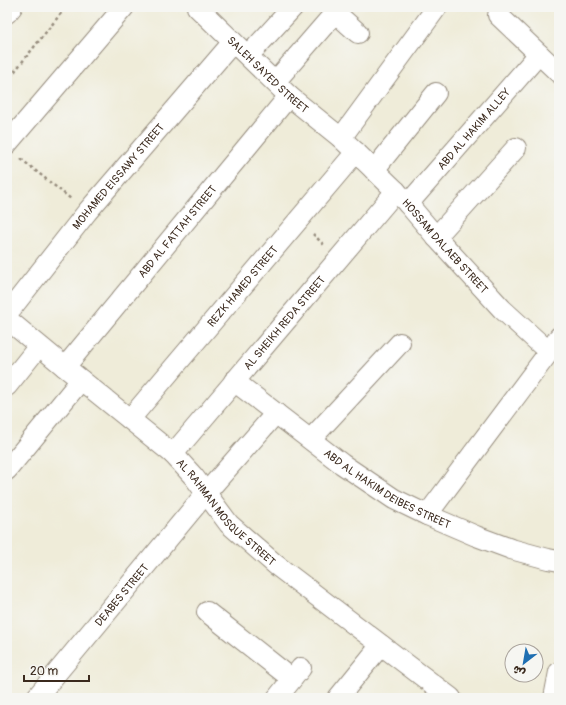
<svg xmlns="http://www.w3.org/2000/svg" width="566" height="705" font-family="Pangolin,'Playpen Sans Arabic',sans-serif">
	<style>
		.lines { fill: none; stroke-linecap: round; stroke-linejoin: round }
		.minor-casing { stroke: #958b7c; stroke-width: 22 }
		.path { stroke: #958b7c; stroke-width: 2.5; stroke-dasharray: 3 3; stroke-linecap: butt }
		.minor { stroke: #fff; stroke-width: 20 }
		.labels { text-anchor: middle; stroke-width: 4; stroke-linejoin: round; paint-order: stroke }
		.street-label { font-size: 11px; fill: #3b2a1e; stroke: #f6f6f2 }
	</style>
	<rect width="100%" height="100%" fill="#f6f6f2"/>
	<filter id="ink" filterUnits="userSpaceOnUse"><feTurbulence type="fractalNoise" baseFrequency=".025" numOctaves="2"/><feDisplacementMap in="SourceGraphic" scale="8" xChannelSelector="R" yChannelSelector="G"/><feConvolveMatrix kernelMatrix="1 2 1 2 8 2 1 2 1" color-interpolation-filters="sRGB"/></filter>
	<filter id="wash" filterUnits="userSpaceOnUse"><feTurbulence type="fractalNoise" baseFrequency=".012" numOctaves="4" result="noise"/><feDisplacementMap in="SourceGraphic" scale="16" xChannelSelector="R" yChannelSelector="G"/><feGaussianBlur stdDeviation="0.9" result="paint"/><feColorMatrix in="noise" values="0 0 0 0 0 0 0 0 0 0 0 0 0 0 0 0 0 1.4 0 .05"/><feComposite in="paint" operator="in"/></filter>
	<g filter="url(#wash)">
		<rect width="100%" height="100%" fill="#efecd9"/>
	</g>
	<g filter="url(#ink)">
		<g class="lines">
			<defs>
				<g id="minor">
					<path id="s1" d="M197,7L289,96L341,138L396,191L408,204L436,237L502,309L549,352"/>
					<path d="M7,13L12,7"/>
					<path d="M498,15L559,73"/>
					<path d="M248,56L293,7"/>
					<path d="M275,82L333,15L336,14L338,15L358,33"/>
					<path d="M341,138L437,7"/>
					<path d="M7,144L124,7"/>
					<path d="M374,170L436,93"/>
					<path id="s2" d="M408,204L539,54"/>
					<path d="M436,237L516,148"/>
					<path id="s3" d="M7,314L87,212L233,42"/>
					<path id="s4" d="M7,319L65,367L173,454L194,477L229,524L276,565L451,698"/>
					<path id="s5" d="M65,367L289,96"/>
					<path id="s6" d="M234,381L342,464L394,499L427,515L476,536L511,549L548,559L559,561"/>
					<path d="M7,386L39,346"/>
					<path id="s7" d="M130,419L356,152"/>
					<path d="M311,439L400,343"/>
					<path id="s8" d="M173,454L396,191"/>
					<path d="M7,470L81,380"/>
					<path d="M427,515L549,352L559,337"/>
					<path d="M207,612L292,679"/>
					<path id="s9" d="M36,698L206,493L276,413"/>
					<path d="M277,698L301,668"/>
					<path d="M338,698L381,645"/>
					<path d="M554,698L559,672"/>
				</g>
			</defs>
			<use href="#minor" class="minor-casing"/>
			<path class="path" d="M7,81L66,7
				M21,159L71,199
				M313,234L324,245"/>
			<use href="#minor" class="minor"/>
		</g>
	</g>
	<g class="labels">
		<g class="street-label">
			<text dy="4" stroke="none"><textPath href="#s1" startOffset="98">SALEH SAYED STREET</textPath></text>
			<text dy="4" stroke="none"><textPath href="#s2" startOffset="100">ABD AL HAKIM ALLEY</textPath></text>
			<text dy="4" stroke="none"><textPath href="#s3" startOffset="177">MOHAMED EISSAWY STREET</textPath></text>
			<text dy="4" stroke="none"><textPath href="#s5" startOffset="176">ABD AL FATTAH STREET</textPath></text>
			<text dy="4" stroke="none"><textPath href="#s1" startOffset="345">HOSSAM DALAEB STREET</textPath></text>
			<text dy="4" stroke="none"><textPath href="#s7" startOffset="174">REZK HAMED STREET</textPath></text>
			<text dy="4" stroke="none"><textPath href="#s8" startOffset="172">AL SHEIKH REDA STREET</textPath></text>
			<text dy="4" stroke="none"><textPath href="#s6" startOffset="188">ABD AL HAKIM DEIBES STREET</textPath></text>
			<text dy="4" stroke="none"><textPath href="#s4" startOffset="293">AL RAHMAN MOSQUE STREET</textPath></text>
			<text dy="4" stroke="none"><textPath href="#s9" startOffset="134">DEABES STREET</textPath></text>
		</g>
	</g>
	<rect width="566" height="705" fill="none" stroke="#f6f6f2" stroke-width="24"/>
	<g transform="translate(524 663) rotate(211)"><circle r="19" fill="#f6f6f2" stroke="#aba49d"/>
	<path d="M0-3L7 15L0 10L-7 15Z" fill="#1f6fb2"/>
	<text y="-6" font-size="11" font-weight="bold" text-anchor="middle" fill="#3b2a1e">ش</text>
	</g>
	<path d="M24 675v6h65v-6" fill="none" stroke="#3b2a1e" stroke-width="2"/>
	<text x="30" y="675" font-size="12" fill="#3b2a1e" stroke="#f6f6f2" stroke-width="3" paint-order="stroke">20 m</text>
</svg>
